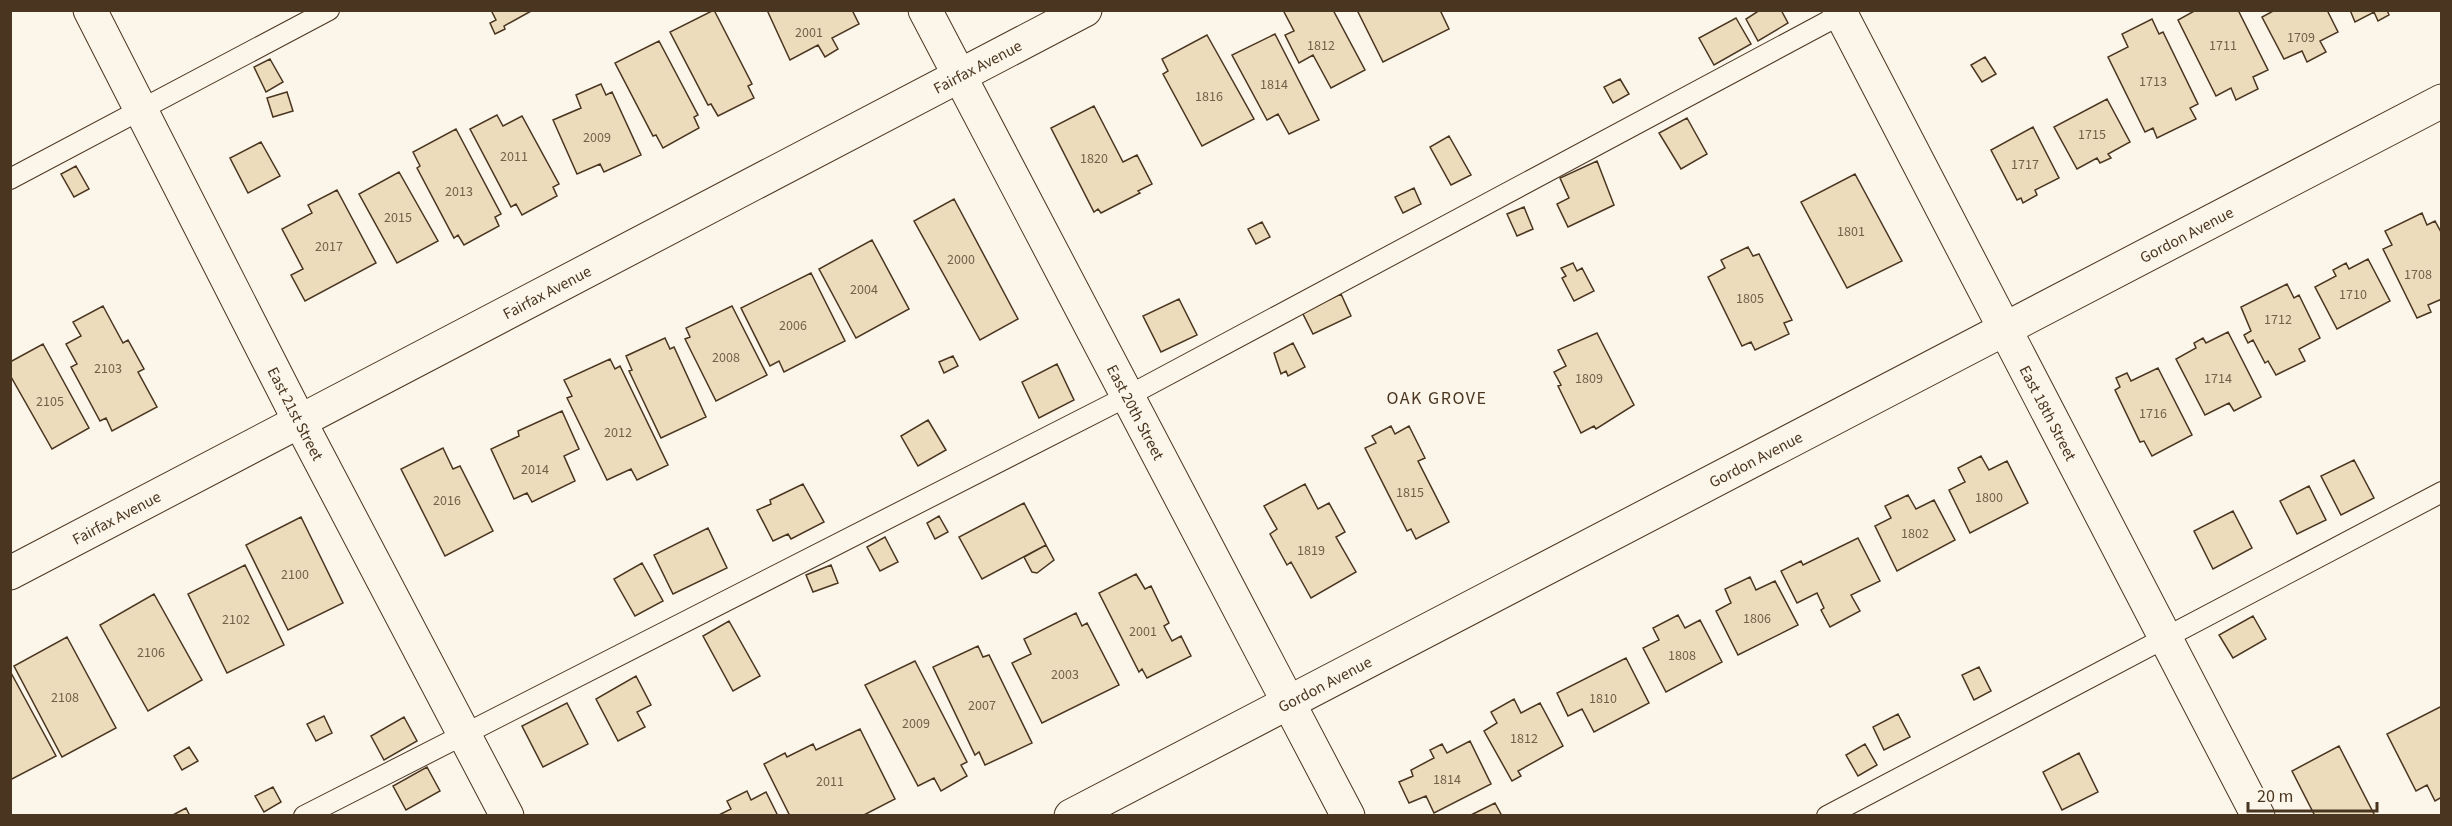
<svg xmlns="http://www.w3.org/2000/svg" width="2452" height="826" font-family="'Source Sans 3',sans-serif">
	<style>
		.building { fill: #ecdcbc; stroke: #4a3520; stroke-width: 1.5 }
		.lines { fill: none; stroke-linecap: round; stroke-linejoin: round }
		.service-casing { stroke: #4a3520; stroke-width: 22 }
		.minor-casing { stroke: #4a3520; stroke-width: 35 }
		.service { stroke: #fbf6e9; stroke-width: 20 }
		.minor { stroke: #fbf6e9; stroke-width: 33 }
		.labels { text-anchor: middle; stroke-width: 4.5; stroke-linejoin: round; paint-order: stroke }
		.number-label { font-size: 14px; fill: #725f47 }
		.street-label { font-size: 16px; fill: #4a3520; stroke: #fbf6e9 }
		.neighbourhood-label { font-size: 18px; letter-spacing: 1.5px; fill: #4a3520; stroke: #fbf6e9 }
	</style>
	<rect width="100%" height="100%" fill="#fbf6e9"/>
	<path class="building" d="M491,10H533L504,26L505,29L495,34L490,23L496,20Z
		M714,10L752,84L748,86L754,98L718,116L711,104L708,105L670,32Z
		M767,10H852L859,24L832,38L838,49L825,57L818,45L790,60Z
		M1283,10H1333L1365,70L1331,88L1313,55L1299,63L1285,35L1294,31Z
		M1357,10H1440L1449,29L1383,62Z
		M1760,10H1781L1788,23L1758,41L1746,19Z
		M2196,10H2238L2268,70L2253,77L2258,89L2236,100L2231,88L2216,96L2178,20Z
		M2275,10H2327L2338,32L2320,41L2326,52L2307,62L2302,51L2284,59L2262,17Z
		M2350,10H2387L2389,15L2378,21L2374,12L2355,22Z
		M1736,18L1751,44L1714,65L1699,38Z
		M2152,19L2159,34L2163,32L2198,104L2190,108L2196,119L2157,138L2153,128L2145,132L2108,57L2128,47L2122,34Z
		M1275,34L1319,120L1289,134L1278,114L1267,120L1232,55Z
		M1207,35L1254,119L1202,146L1163,74L1168,71L1162,59Z
		M659,41L698,115L694,117L699,128L663,148L656,135L653,136L615,63Z
		M1985,57L1996,74L1982,82L1971,65Z
		M270,59L283,82L266,92L254,67Z
		M1620,79L1629,94L1613,103L1604,87Z
		M601,84L606,95L612,92L641,155L604,172L600,164L577,174L553,120L581,108L576,95Z
		M287,92L293,111L273,117L267,98Z
		M2107,99L2130,142L2108,154L2111,158L2100,163L2097,158L2077,169L2054,127Z
		M1094,106L1123,162L1137,155L1152,184L1138,191L1140,193L1101,213L1098,209L1094,212L1051,128Z
		M497,115L503,126L522,116L559,184L553,187L557,196L522,215L516,204L511,207L470,129Z
		M1687,118L1707,154L1681,169L1659,133Z
		M2033,127L2059,178L2035,190L2037,195L2023,203L2021,198L2017,200L1991,150Z
		M456,129L501,214L495,217L499,226L464,245L458,235L454,238L417,168L420,166L413,152Z
		M1449,136L1471,175L1451,185L1430,147Z
		M261,142L280,176L248,193L230,158Z
		M1597,161L1614,205L1568,227L1557,204L1569,198L1560,178Z
		M76,166L89,189L74,197L61,174Z
		M399,172L438,241L397,263L359,194Z
		M1855,174L1902,261L1847,288L1801,202Z
		M1414,188L1421,204L1403,213L1395,197Z
		M337,190L376,263L305,301L291,275L303,269L282,229L312,213L308,205Z
		M954,199L1018,319L980,340L914,221Z
		M1524,207L1533,229L1517,236L1507,214Z
		M2422,213L2427,225L2435,221L2442,234V299L2428,305L2431,312L2417,318L2383,249L2392,245L2385,231Z
		M1262,222L1270,237L1256,244L1248,229Z
		M872,240L909,309L856,338L819,269Z
		M1748,247L1753,256L1759,254L1792,320L1784,323L1789,334L1755,350L1751,342L1742,346L1708,277L1725,268L1721,260Z
		M2368,259L2390,301L2337,329L2315,287L2336,276L2333,270L2346,263L2349,269Z
		M1573,263L1577,271L1582,268L1594,291L1574,301L1562,278L1566,276L1561,268Z
		M811,273L845,341L784,372L779,361L770,366L741,308Z
		M2287,284L2294,298L2299,295L2320,338L2299,349L2305,361L2276,375L2268,361L2265,363L2253,340L2248,343L2244,335L2251,331L2241,307Z
		M1341,294L1351,316L1313,334L1302,312Z
		M1179,299L1197,335L1161,352L1143,316Z
		M103,306L123,343L128,340L144,369L138,372L157,407L112,431L106,418L100,421L71,367L77,364L66,344L81,336L73,322Z
		M732,306L767,375L716,401L685,339L690,337L686,328Z
		M2228,332L2261,397L2234,411L2229,403L2205,415L2176,359L2196,348L2194,343L2203,338L2206,343Z
		M1597,333L1634,405L1596,429L1594,426L1581,433L1558,386L1561,385L1554,372L1566,366L1558,350Z
		M665,338L670,349L674,347L706,417L661,438L629,371L632,370L626,356Z
		M1293,343L1305,367L1288,376L1286,371L1281,374L1274,353Z
		M43,344L89,428L52,449L10,375V362Z
		M953,356L958,366L944,373L939,362Z
		M610,359L615,369L620,366L668,465L637,480L631,469L607,480L567,398L572,396L564,380Z
		M1057,364L1074,400L1039,418L1022,382Z
		M2158,368L2192,435L2152,456L2144,441L2140,442L2115,390L2120,387L2116,378L2127,373L2131,381Z
		M562,411L579,449L564,456L575,481L532,502L527,493L514,499L491,449L519,436L518,431Z
		M928,420L946,450L918,466L901,436Z
		M1391,426L1395,434L1409,426L1425,458L1418,461L1449,522L1416,539L1411,529L1407,531L1365,448L1376,443L1372,436Z
		M443,448L453,469L460,466L493,531L445,556L401,469Z
		M1981,456L1989,470L2007,461L2028,503L1970,533L1949,490L1965,482L1958,468Z
		M2354,460L2374,498L2341,515L2321,476Z
		M803,484L824,522L791,539L788,534L773,541L757,510L771,504L770,500Z
		M1305,484L1318,509L1329,503L1345,532L1336,537L1356,572L1311,598L1291,562L1287,565L1270,534L1277,529L1264,506Z
		M2309,486L2326,520L2297,534L2280,501Z
		M1908,495L1916,509L1934,500L1955,540L1897,571L1875,526L1891,518L1885,506Z
		M1024,503L1046,545L982,579L959,537Z
		M2233,511L2252,548L2213,569L2194,531Z
		M939,516L948,532L935,539L927,523Z
		M301,517L343,603L288,630L246,545Z
		M708,528L727,568L673,594L654,555Z
		M885,537L898,562L880,571L867,547Z
		M1858,538L1880,581L1851,595L1860,611L1830,627L1821,610L1824,608L1817,593L1797,603L1781,571L1801,561L1803,565Z
		M1046,545L1054,560L1037,573L1032,572L1024,557Z
		M642,563L663,601L635,616L614,579Z
		M245,565L284,645L227,673L188,594Z
		M831,565L838,583L813,592L806,575Z
		M1136,574L1145,589L1151,586L1169,623L1164,626L1172,641L1181,636L1191,656L1147,678L1142,669L1139,672L1099,593Z
		M1750,577L1756,590L1775,581L1798,625L1738,655L1716,611L1731,603L1725,589Z
		M154,594L202,680L148,711L100,625Z
		M1076,613L1082,626L1087,623L1119,685L1042,723L1012,663L1031,654L1024,639Z
		M1678,615L1685,628L1700,620L1722,662L1666,692L1643,648L1659,640L1653,628Z
		M2253,616L2266,639L2233,658L2219,635Z
		M729,621L760,676L733,691L703,636Z
		M67,637L116,728L62,757L14,666Z
		M978,646L983,657L989,655L1032,743L985,765L979,752L975,755L933,667Z
		M1626,658L1649,703L1594,732L1582,709L1568,716L1557,693Z
		M915,661L967,762L961,765L967,776L941,791L934,778L918,786L865,685Z
		M1979,667L1991,691L1974,700L1962,675Z
		M10,671L56,756L10,780Z
		M636,676L651,705L637,712L645,727L618,741L596,699Z
		M1514,699L1521,713L1540,703L1563,746L1518,771L1521,776L1512,781L1484,731L1497,723L1491,712Z
		M567,703L588,744L543,767L522,726Z
		M2442,706V797L2435,801L2427,785L2416,791L2387,734Z
		M1898,714L1910,737L1884,750L1873,727Z
		M324,716L332,733L316,741L307,724Z
		M404,717L417,741L384,760L371,736Z
		M860,729L895,799L862,816H790L764,764L785,753L787,757L813,744L816,750Z
		M1470,741L1491,784L1434,813L1426,796L1409,803L1399,782L1413,776L1411,770L1434,758L1430,750L1442,744L1447,753Z
		M1865,744L1877,765L1858,776L1846,755Z
		M2339,746L2374,814L2371,816H2315L2292,771Z
		M189,747L198,761L182,770L174,756Z
		M2079,753L2098,792L2062,810L2043,772Z
		M427,767L440,791L406,810L393,786Z
		M273,787L281,802L264,812L255,796Z
		M747,791L751,800L766,792L778,816H717L731,809L727,801Z
		M1495,803L1502,816L1471,815Z
		M186,808L190,816H171Z"/>
	<g class="lines">
		<defs>
			<path id="service" d="M10,179L329,10
				M304,816L1128,396L1849,10
				M1827,816L2442,492"/>
			<g id="minor">
				<path id="s1" d="M90,10L300,422L507,816"/>
				<path id="s2" d="M925,10L1348,816"/>
				<path id="s3" d="M1839,10L2258,816"/>
				<path id="s4" d="M10,573L1085,10"/>
				<path id="s5" d="M1071,816L2442,101"/>
			</g>
		</defs>
		<use href="#service" class="service-casing"/>
		<use href="#minor" class="minor-casing"/>
		<use href="#service" class="service"/>
		<use href="#minor" class="minor"/>
	</g>
	<g class="labels">
		<g class="number-label">
			<text x="809" y="37">2001</text>
			<text x="2301" y="42">1709</text>
			<text x="1321" y="50">1812</text>
			<text x="2223" y="50">1711</text>
			<text x="2153" y="86">1713</text>
			<text x="1274" y="89">1814</text>
			<text x="1209" y="101">1816</text>
			<text x="2092" y="139">1715</text>
			<text x="597" y="142">2009</text>
			<text x="514" y="161">2011</text>
			<text x="1094" y="163">1820</text>
			<text x="2025" y="169">1717</text>
			<text x="459" y="196">2013</text>
			<text x="398" y="222">2015</text>
			<text x="1851" y="236">1801</text>
			<text x="329" y="251">2017</text>
			<text x="961" y="264">2000</text>
			<text x="2418" y="279">1708</text>
			<text x="864" y="294">2004</text>
			<text x="2353" y="299">1710</text>
			<text x="1750" y="303">1805</text>
			<text x="2278" y="324">1712</text>
			<text x="793" y="330">2006</text>
			<text x="726" y="362">2008</text>
			<text x="108" y="373">2103</text>
			<text x="1589" y="383">1809</text>
			<text x="2218" y="383">1714</text>
			<text x="50" y="406">2105</text>
			<text x="2153" y="418">1716</text>
			<text x="618" y="437">2012</text>
			<text x="535" y="474">2014</text>
			<text x="1410" y="497">1815</text>
			<text x="1989" y="502">1800</text>
			<text x="447" y="505">2016</text>
			<text x="1915" y="538">1802</text>
			<text x="1311" y="555">1819</text>
			<text x="295" y="579">2100</text>
			<text x="1757" y="623">1806</text>
			<text x="236" y="624">2102</text>
			<text x="1143" y="636">2001</text>
			<text x="151" y="657">2106</text>
			<text x="1682" y="660">1808</text>
			<text x="1065" y="679">2003</text>
			<text x="65" y="702">2108</text>
			<text x="1603" y="703">1810</text>
			<text x="982" y="710">2007</text>
			<text x="916" y="728">2009</text>
			<text x="1524" y="743">1812</text>
			<text x="1447" y="784">1814</text>
			<text x="830" y="786">2011</text>
		</g>
		<g class="street-label">
			<text dy="6" stroke="none"><textPath href="#s4" startOffset="1092">Fairfax Avenue</textPath></text>
			<text dy="6" stroke="none"><textPath href="#s5" startOffset="1258">Gordon Avenue</textPath></text>
			<text dy="6" stroke="none"><textPath href="#s4" startOffset="606">Fairfax Avenue</textPath></text>
			<text dy="6" stroke="none"><textPath href="#s2" startOffset="454">East 20th Street</textPath></text>
			<text dy="6" stroke="none"><textPath href="#s3" startOffset="454">East 18th Street</textPath></text>
			<text dy="6" stroke="none"><textPath href="#s1" startOffset="453">East 21st Street</textPath></text>
			<text dy="6" stroke="none"><textPath href="#s5" startOffset="772">Gordon Avenue</textPath></text>
			<text dy="6" stroke="none"><textPath href="#s4" startOffset="120">Fairfax Avenue</textPath></text>
			<text dy="6" stroke="none"><textPath href="#s5" startOffset="286">Gordon Avenue</textPath></text>
		</g>
		<g class="neighbourhood-label">
			<text x="1437" y="404">OAK GROVE</text>
		</g>
	</g>
	<rect width="2452" height="826" fill="none" stroke="#4a3520" stroke-width="24"/>
	<path d="M2248 802v9h129v-9" fill="none" stroke="#4a3520" stroke-width="3"/>
	<text x="2257" y="802" font-size="18" fill="#4a3520" stroke="#fbf6e9" stroke-width="4.5" paint-order="stroke">20 m</text>
</svg>
